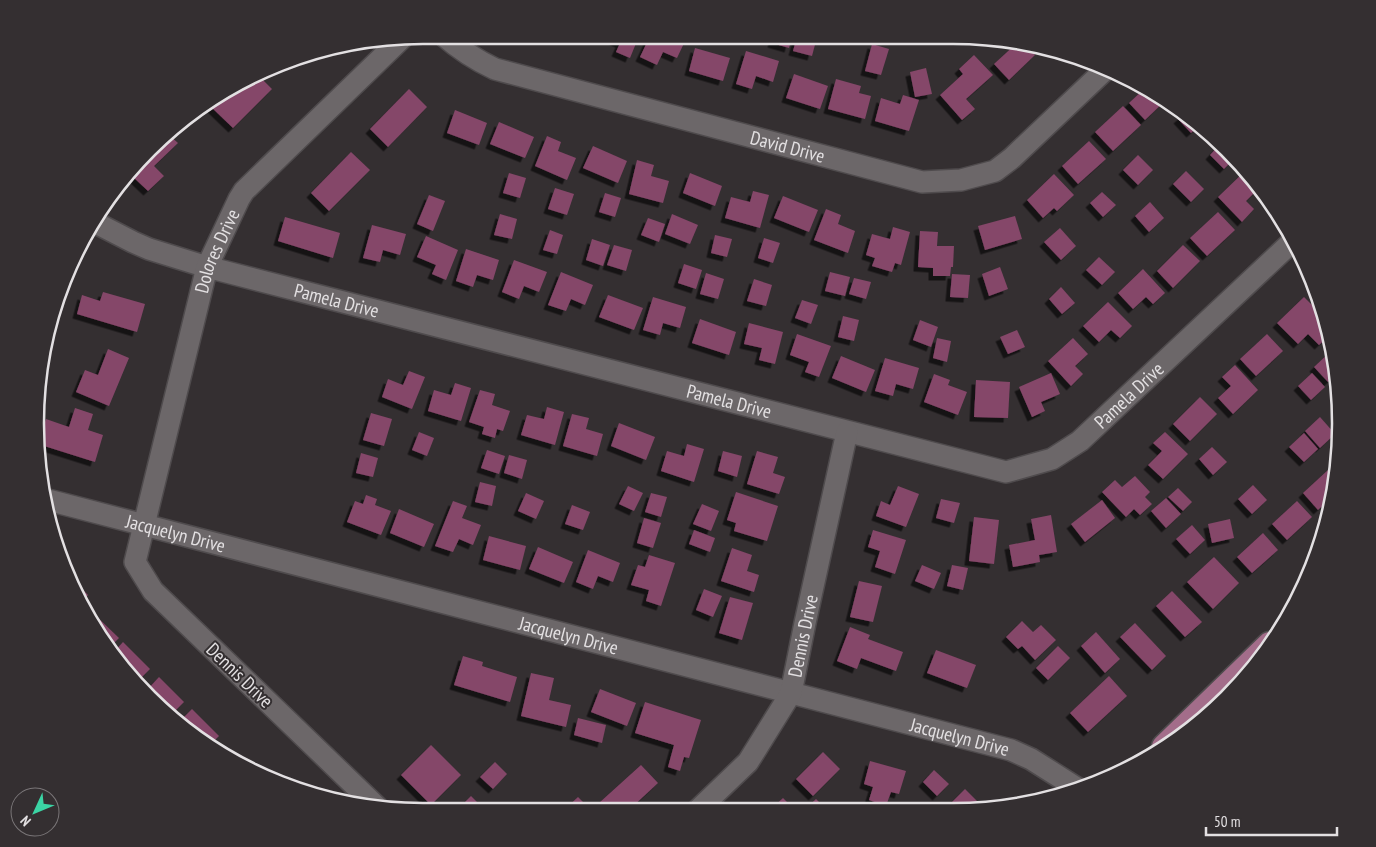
<svg xmlns="http://www.w3.org/2000/svg" width="1376" height="847" font-family="'PT Sans Narrow',sans-serif">
	<style>
		.building { fill: #854669; filter: url(#shadow) }
		.lines { fill: none; stroke-linecap: round; stroke-linejoin: round }
		.minor-casing { stroke: #4f4b4d; stroke-width: 24 }
		.major-casing { stroke: #4f4b4d; stroke-width: 29 }
		.minor { stroke: #6c6769; stroke-width: 21 }
		.major { stroke: #a36d8a; stroke-width: 26 }
		.labels { text-anchor: middle; dominant-baseline: central; stroke-width: 4; stroke-linejoin: round; paint-order: stroke }
		.street-label { font-size: 19px; fill: #e3e0e2; stroke: #342f31 }
		.rim { fill: none; stroke: #e3e0e2; stroke-width: 2.5 }
	</style>
	<defs>
		<filter id="shadow"><feDropShadow dx="-4.5" dy="4.5" stdDeviation="0" flood-color="#0009"/></filter>
	</defs>
	<rect width="100%" height="100%" fill="#342f31"/>
	<!-- building -->
	<g class="building">
		<polygon points="604,36 639,36 630,58 616,52 620,43"/>
		<polygon points="650,36 681,36 686,39 677,58 663,52 657,65 640,57"/>
		<polygon points="774,37 792,37 789,48 772,43"/>
		<polygon points="797,37 817,37 812,56 793,51"/>
		<polygon points="1018,42 1025,44 1035,55 1009,80 994,64"/>
		<polygon points="872,44 889,49 881,75 865,71"/>
		<polygon points="695,48 730,58 723,81 689,71"/>
		<polygon points="746,51 779,61 773,82 756,76 752,89 736,84"/>
		<polygon points="974,55 993,75 966,99 975,109 962,120 940,95 963,74 959,69"/>
		<polygon points="926,68 932,94 915,97 910,72"/>
		<polygon points="794,74 828,86 820,109 786,98"/>
		<polygon points="258,77 261,81 263,80 272,89 233,128 208,104"/>
		<polygon points="836,79 861,86 859,93 871,96 865,119 828,109"/>
		<polygon points="409,89 427,107 388,147 370,129"/>
		<polygon points="1144,89 1165,101 1145,120 1129,103"/>
		<polygon points="903,95 919,100 909,131 875,121 881,98 900,104"/>
		<polygon points="1123,106 1141,125 1113,151 1095,132"/>
		<polygon points="455,110 487,123 479,145 447,133"/>
		<polygon points="1185,113 1200,125 1191,133 1178,119"/>
		<polygon points="499,122 534,137 525,158 490,144"/>
		<polygon points="169,135 178,143 154,166 164,176 148,191 131,175"/>
		<polygon points="547,136 561,142 558,151 576,158 567,180 535,166"/>
		<polygon points="1089,141 1106,159 1078,184 1062,166"/>
		<polygon points="1220,144 1235,158 1224,169 1210,155"/>
		<polygon points="593,146 627,161 618,183 583,168"/>
		<polygon points="351,152 370,170 329,211 311,193"/>
		<polygon points="1138,155 1153,170 1138,185 1123,170"/>
		<polygon points="637,160 654,165 651,176 669,181 663,203 629,194"/>
		<polygon points="1186,171 1204,189 1191,202 1173,184"/>
		<polygon points="1244,172 1259,188 1246,201 1254,209 1242,222 1218,197"/>
		<polygon points="509,173 526,178 520,198 503,193"/>
		<polygon points="690,173 722,186 715,206 683,193"/>
		<polygon points="1054,174 1074,195 1057,211 1054,208 1043,218 1027,200"/>
		<polygon points="555,188 574,194 567,215 548,209"/>
		<polygon points="753,191 769,195 760,228 725,218 731,197 750,202"/>
		<polygon points="1102,192 1116,205 1103,217 1090,203"/>
		<polygon points="605,193 621,198 615,217 599,212"/>
		<polygon points="429,195 445,201 433,231 417,224"/>
		<polygon points="783,196 818,210 809,232 774,218"/>
		<polygon points="1150,202 1164,218 1149,232 1135,216"/>
		<polygon points="826,209 841,215 838,224 855,231 848,253 814,240"/>
		<polygon points="1218,212 1235,230 1207,256 1190,238"/>
		<polygon points="500,214 517,219 512,239 494,235"/>
		<polygon points="672,214 698,225 690,244 665,234"/>
		<polygon points="1015,216 1022,239 985,250 978,226"/>
		<polygon points="285,217 340,233 333,258 278,241"/>
		<polygon points="648,218 665,224 659,242 641,235"/>
		<polygon points="372,225 406,234 400,255 383,250 380,262 363,258"/>
		<polygon points="893,227 910,232 901,265 895,263 892,272 872,266 875,258 866,255 872,234 890,239"/>
		<polygon points="1060,228 1076,246 1061,260 1044,242"/>
		<polygon points="550,230 563,235 557,254 543,250"/>
		<polygon points="920,231 938,232 937,246 954,246 953,267 951,267 950,276 933,276 933,268 918,267"/>
		<polygon points="715,235 732,239 727,257 711,253"/>
		<polygon points="426,236 458,250 446,280 432,274 436,265 417,257"/>
		<polygon points="764,238 780,243 773,263 758,258"/>
		<polygon points="592,239 610,245 603,266 586,260"/>
		<polygon points="614,245 632,250 626,271 607,265"/>
		<polygon points="1183,245 1200,261 1173,288 1157,271"/>
		<polygon points="466,249 499,260 493,280 477,275 473,287 456,281"/>
		<polygon points="1099,257 1115,272 1102,285 1086,270"/>
		<polygon points="514,260 547,272 539,292 524,286 519,299 502,292"/>
		<polygon points="684,264 702,270 696,289 678,283"/>
		<polygon points="1000,267 1008,289 989,296 982,274"/>
		<polygon points="1143,269 1165,293 1153,304 1146,297 1133,309 1118,293"/>
		<polygon points="561,272 593,285 585,305 571,299 566,311 548,305"/>
		<polygon points="830,272 850,277 845,296 825,291"/>
		<polygon points="706,273 724,279 718,299 700,294"/>
		<polygon points="952,274 970,275 968,298 950,297"/>
		<polygon points="854,278 871,282 866,299 849,294"/>
		<polygon points="754,279 772,285 766,306 747,301"/>
		<polygon points="1061,287 1075,303 1062,314 1049,299"/>
		<polygon points="103,292 145,304 137,332 77,314 82,295 100,301"/>
		<polygon points="608,295 643,308 634,330 599,317"/>
		<polygon points="653,297 686,307 680,328 663,323 660,335 643,330"/>
		<polygon points="1304,297 1325,318 1329,336 1319,345 1308,334 1298,344 1277,323"/>
		<polygon points="802,300 818,305 811,324 795,318"/>
		<polygon points="1108,302 1132,326 1120,338 1111,330 1099,342 1083,326"/>
		<polygon points="843,316 859,320 854,341 838,337"/>
		<polygon points="700,319 736,332 729,355 692,343"/>
		<polygon points="920,320 938,327 931,347 913,340"/>
		<polygon points="749,323 783,332 775,364 759,360 762,348 744,344"/>
		<polygon points="1017,330 1025,347 1008,354 1000,337"/>
		<polygon points="797,334 831,346 819,377 805,372 809,362 790,355"/>
		<polygon points="1267,334 1283,351 1256,376 1240,359"/>
		<polygon points="937,338 951,341 947,362 933,358"/>
		<polygon points="1073,338 1088,354 1075,366 1083,374 1071,386 1048,361"/>
		<polygon points="108,349 129,358 109,406 76,392 85,370 98,375"/>
		<polygon points="1329,353 1334,359 1338,373 1328,382 1314,367"/>
		<polygon points="841,356 875,370 866,392 832,378"/>
		<polygon points="885,358 919,368 913,389 896,384 893,396 875,391"/>
		<polygon points="1235,365 1258,390 1233,414 1218,398 1231,386 1222,377"/>
		<polygon points="409,371 425,377 412,409 382,397 388,379 403,385"/>
		<polygon points="1051,373 1060,394 1041,402 1045,411 1032,417 1019,387"/>
		<polygon points="1312,373 1325,387 1311,400 1298,386"/>
		<polygon points="934,374 950,380 948,385 967,392 958,415 924,402"/>
		<polygon points="976,380 1010,382 1008,418 974,417"/>
		<polygon points="455,383 471,388 461,421 428,411 434,390 451,395"/>
		<polygon points="480,390 495,394 492,405 510,411 503,431 497,429 495,438 482,434 484,427 469,422"/>
		<polygon points="1200,397 1217,414 1190,441 1173,424"/>
		<polygon points="547,407 564,412 555,445 521,435 527,415 544,419"/>
		<polygon points="75,408 93,414 88,430 103,435 95,462 38,444 46,419 69,427"/>
		<polygon points="371,413 392,419 384,446 363,440"/>
		<polygon points="572,414 589,418 586,429 603,434 597,456 563,446"/>
		<polygon points="1320,417 1335,434 1320,448 1305,431"/>
		<polygon points="619,423 655,437 646,460 611,446"/>
		<polygon points="419,432 434,438 427,456 412,450"/>
		<polygon points="1165,432 1188,454 1163,479 1148,465 1162,451 1153,443"/>
		<polygon points="1304,433 1318,449 1304,462 1289,447"/>
		<polygon points="687,444 704,449 694,482 661,471 667,451 684,456"/>
		<polygon points="1212,447 1227,462 1213,475 1199,459"/>
		<polygon points="487,450 505,456 499,474 481,468"/>
		<polygon points="723,451 742,456 737,477 718,471"/>
		<polygon points="757,451 778,457 773,473 785,477 779,494 747,484"/>
		<polygon points="361,453 378,458 373,477 356,473"/>
		<polygon points="509,455 527,460 522,479 504,473"/>
		<polygon points="1328,470 1335,478 1332,497 1318,510 1303,493"/>
		<polygon points="1135,476 1150,492 1145,497 1152,504 1140,515 1134,509 1126,517 1102,492 1115,480 1122,487"/>
		<polygon points="480,482 496,486 492,506 475,502"/>
		<polygon points="1253,485 1267,500 1252,514 1238,499"/>
		<polygon points="628,486 643,493 634,511 619,504"/>
		<polygon points="898,486 919,494 906,527 876,516 881,501 890,505"/>
		<polygon points="1178,488 1192,502 1183,511 1168,497"/>
		<polygon points="736,492 778,506 767,541 734,531 736,523 727,520"/>
		<polygon points="526,493 544,501 536,519 518,511"/>
		<polygon points="651,493 667,497 661,517 645,512"/>
		<polygon points="366,495 377,499 375,505 391,511 381,535 347,522 355,501 363,504"/>
		<polygon points="1166,498 1181,514 1166,528 1151,511"/>
		<polygon points="941,499 960,503 954,523 936,518"/>
		<polygon points="1102,500 1115,518 1085,542 1071,524"/>
		<polygon points="453,501 467,506 462,518 481,525 473,545 459,539 453,552 435,546"/>
		<polygon points="1297,501 1312,517 1287,540 1272,524"/>
		<polygon points="702,504 719,511 711,531 693,524"/>
		<polygon points="572,505 590,512 583,530 565,524"/>
		<polygon points="399,509 434,524 424,547 390,533"/>
		<polygon points="1051,515 1057,552 1039,555 1040,562 1013,567 1009,545 1035,540 1031,519"/>
		<polygon points="974,517 999,520 994,564 969,561"/>
		<polygon points="644,518 661,523 653,548 637,543"/>
		<polygon points="1230,519 1234,538 1212,543 1208,524"/>
		<polygon points="1192,525 1205,540 1190,554 1176,539"/>
		<polygon points="694,530 715,538 710,552 689,544"/>
		<polygon points="873,530 906,540 895,574 875,567 880,551 868,547"/>
		<polygon points="1263,533 1278,550 1252,573 1237,557"/>
		<polygon points="489,536 526,546 520,570 483,560"/>
		<polygon points="538,547 573,562 564,583 529,569"/>
		<polygon points="732,548 752,555 747,571 759,575 754,592 721,581"/>
		<polygon points="588,550 620,563 613,582 598,576 593,589 576,582"/>
		<polygon points="649,555 675,563 661,606 646,601 649,590 631,585 638,565 645,567"/>
		<polygon points="1214,557 1239,583 1213,609 1187,582"/>
		<polygon points="922,565 941,573 934,589 915,581"/>
		<polygon points="952,565 968,568 963,590 947,586"/>
		<polygon points="73,580 88,595 83,600"/>
		<polygon points="859,581 882,586 873,622 850,617"/>
		<polygon points="704,589 722,596 713,617 696,610"/>
		<polygon points="1172,591 1202,622 1185,637 1156,606"/>
		<polygon points="730,597 753,603 742,640 719,633"/>
		<polygon points="92,612 119,638 109,648 90,613"/>
		<polygon points="1022,621 1033,632 1041,625 1056,640 1035,660 1022,646 1018,649 1006,637"/>
		<polygon points="1135,623 1166,656 1152,670 1120,637"/>
		<polygon points="850,627 870,635 868,639 903,652 896,671 861,658 857,669 837,661"/>
		<polygon points="1096,632 1120,659 1105,673 1081,646"/>
		<polygon points="123,642 150,669 137,682 115,660 112,654"/>
		<polygon points="1058,646 1070,658 1048,680 1036,668"/>
		<polygon points="936,650 976,665 967,688 927,673"/>
		<polygon points="463,656 483,662 482,666 517,677 510,702 454,685"/>
		<polygon points="531,673 554,678 549,700 571,705 566,727 521,716"/>
		<polygon points="1109,676 1127,696 1088,732 1070,713"/>
		<polygon points="159,677 184,702 171,715 146,691"/>
		<polygon points="600,689 636,703 627,726 591,712"/>
		<polygon points="645,702 701,720 689,758 684,757 680,771 668,767 674,745 635,733"/>
		<polygon points="192,709 219,736 210,745 187,732 178,723"/>
		<polygon points="578,718 606,725 602,743 574,735"/>
		<polygon points="431,745 461,775 431,805 401,775"/>
		<polygon points="823,752 840,769 813,796 796,779"/>
		<polygon points="870,761 906,771 899,794 891,792 886,806 869,800 873,787 864,784"/>
		<polygon points="495,762 507,774 493,789 480,777"/>
		<polygon points="641,765 658,783 630,809 627,806 623,810 605,810 599,803"/>
		<polygon points="934,770 949,784 937,796 923,782"/>
		<polygon points="965,789 986,810 947,811 945,809"/>
		<polygon points="471,796 484,809 458,809"/>
		<polygon points="578,797 591,810 565,809"/>
		<polygon points="783,798 795,810 770,810"/>
		<polygon points="816,799 828,811 804,810"/>
		<polygon points="842,803 861,808 860,811 840,811"/>
	</g>
	<g class="lines">
		<!-- minor casing -->
		<g class="minor-casing">
			<g id="minor">
				<path id="s1" d="M443 35C459 49 476 60 495 69L922 182 961 180 995 171 1012 158 1107 68"/>
				<path id="s2" d="M94 222 133 242 149 249 207 267 1006 472 1052 459 1080 441 1294 240"/>
				<path id="s3" d="M48 500 1011 750 1031 759 1080 790"/>
				<path id="s4" d="M379 809 153 591 135 562 207 267 239 199 244 191 401 39"/>
				<path id="s5" d="M698 810 748 762 791 693 805 623 847 432"/>
			</g>
		</g>
		<!-- major casing -->
		<g class="major-casing">
			<polyline id="major" points="1165,747 1270,645"/>
		</g>
		<!-- minor -->
		<use href="#minor" class="minor"/>
		<!-- major -->
		<use href="#major" class="major"/>
	</g>
	<g class="labels">
		<!-- street labels -->
		<g class="street-label">
			<text stroke="none"><textPath href="#s1" startOffset="365">David Drive</textPath></text>
			<text stroke="none"><textPath href="#s4" startOffset="670">Dolores Drive</textPath></text>
			<text stroke="none"><textPath href="#s2" startOffset="256">Pamela Drive</textPath></text>
			<text stroke="none"><textPath href="#s2" startOffset="1095">Pamela Drive</textPath></text>
			<text stroke="none"><textPath href="#s2" startOffset="661">Pamela Drive</textPath></text>
			<text stroke="none"><textPath href="#s3" startOffset="132">Jacquelyn Drive</textPath></text>
			<text stroke="none"><textPath href="#s3" startOffset="538">Jacquelyn Drive</textPath></text>
			<text stroke="none"><textPath href="#s5" startOffset="209">Dennis Drive</textPath></text>
			<text transform="translate(240 675) rotate(44)">Dennis Drive</text>
			<text stroke="none"><textPath href="#s3" startOffset="942">Jacquelyn Drive</textPath></text>
		</g>
	</g>
	<!-- crop -->
	<path d="M0 0H1376V847H0ZM423 44H953A379 379 0 0 1 1332 423V424A379 379 0 0 1 953 803H423A379 379 0 0 1 44 424V423A379 379 0 0 1 423 44Z" fill="#342f31" fill-rule="evenodd"/>
	<path class="rim" d="M423 44H953A379 379 0 0 1 1332 423V424A379 379 0 0 1 953 803H423A379 379 0 0 1 44 424V423A379 379 0 0 1 423 44Z"/>
	<!-- north arrow -->
	<g transform="translate(35 812) rotate(226)"><circle r="24" fill="#342f31" stroke="#7a7678"/>
	<path d="M0-4L9 19L0 12L-9 19Z" fill="#3bd4a4"/>
	<text y="-8" font-size="14" font-weight="bold" text-anchor="middle" fill="#e3e0e2">N</text>
	</g>
	<!-- scale -->
	<path d="M1206 827v8h131v-8" fill="none" stroke="#e3e0e2" stroke-width="2.5"/>
	<text x="1214" y="827" font-size="15" fill="#e3e0e2" stroke="#342f31" stroke-width="4" paint-order="stroke">50 m</text>
</svg>
